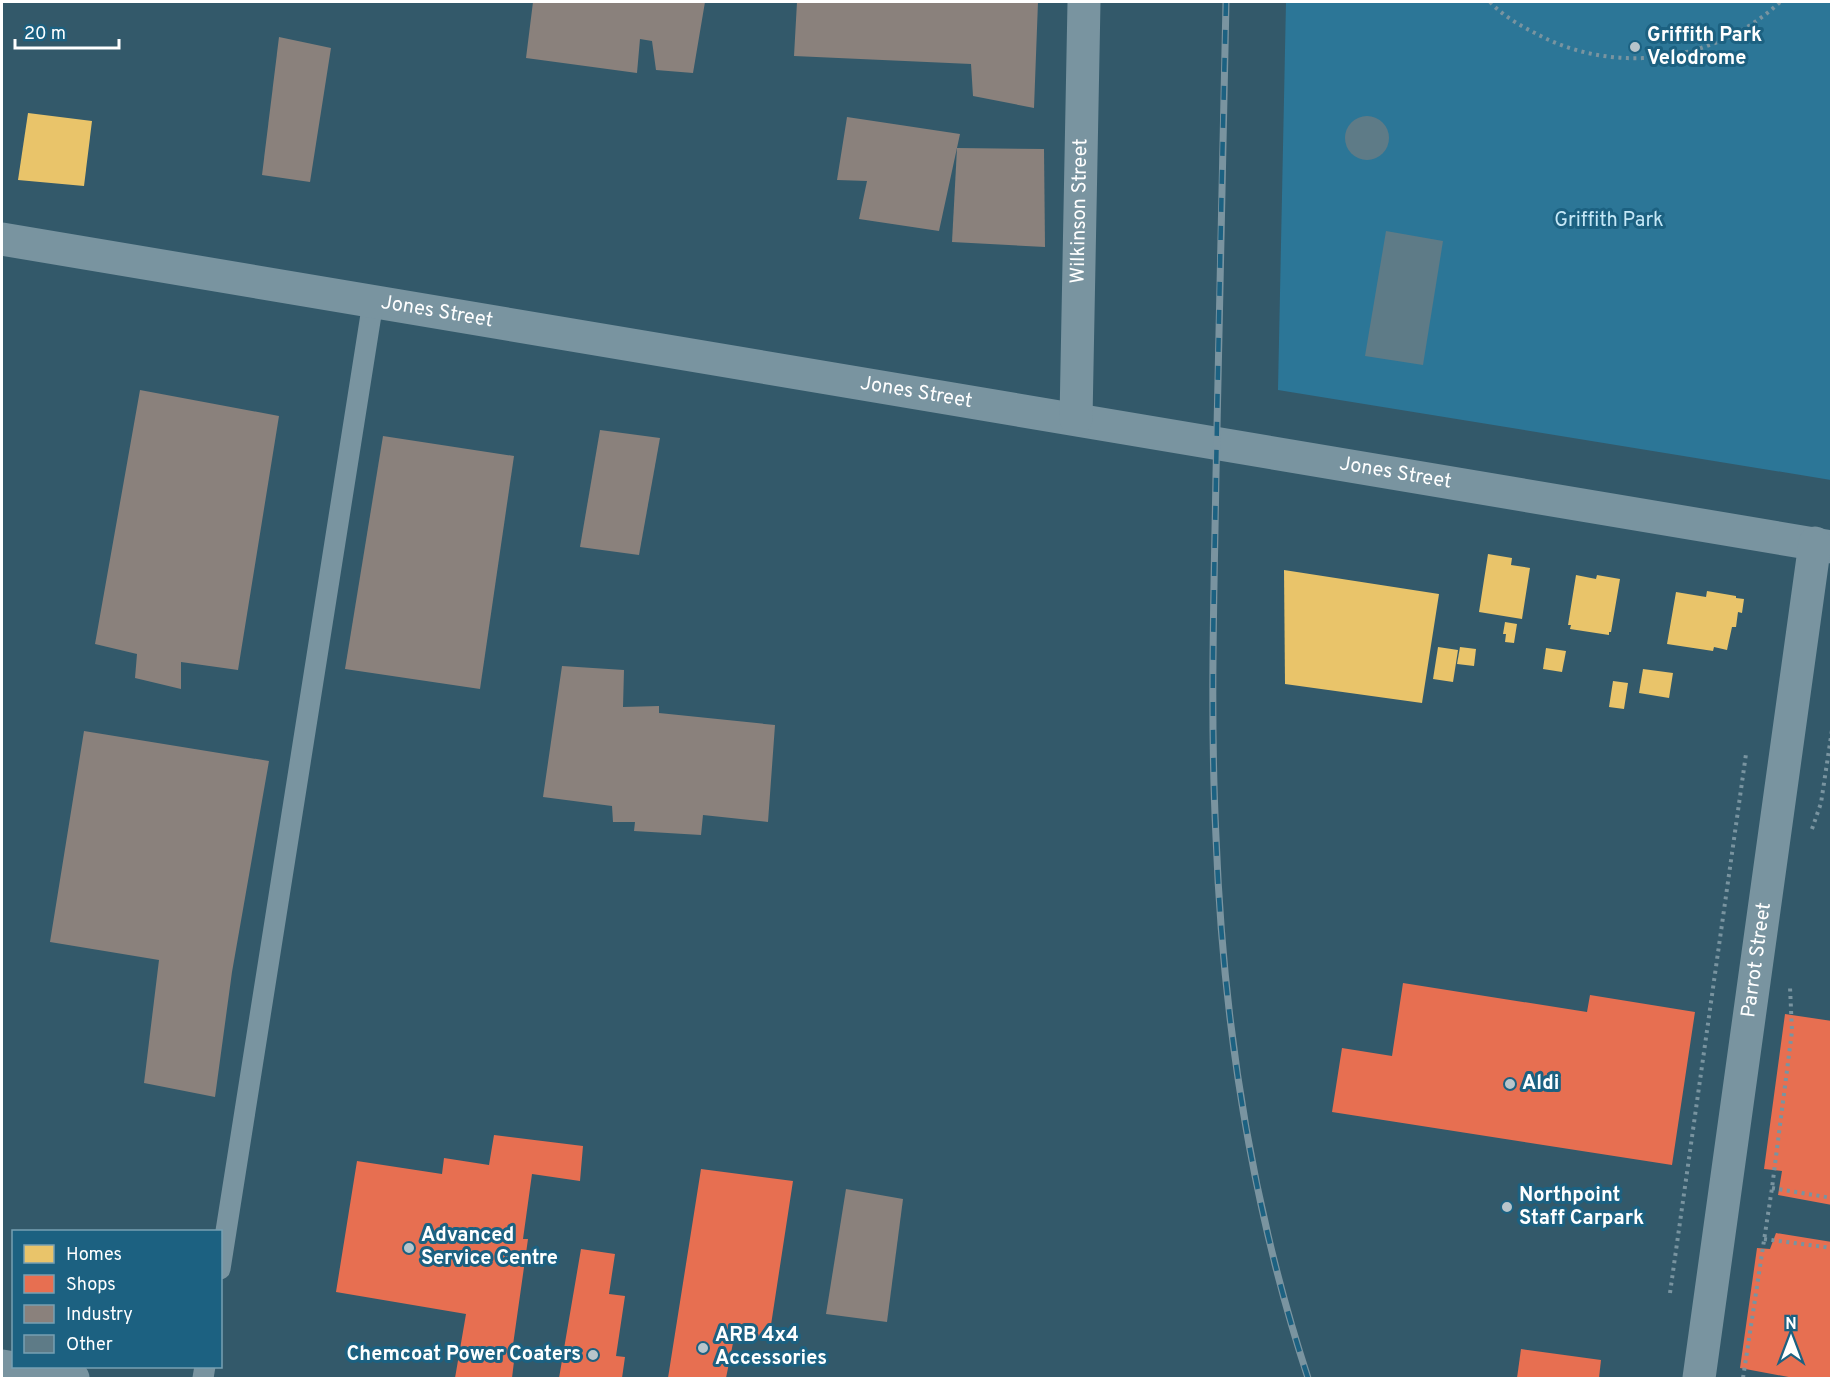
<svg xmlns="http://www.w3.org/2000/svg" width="1833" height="1380" font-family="Overpass,sans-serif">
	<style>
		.green { fill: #2c7697 }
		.homes { fill: #e9c46a }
		.shops { fill: #e76f51 }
		.industry { fill: #8a817c }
		.building { fill: #5e7b87 }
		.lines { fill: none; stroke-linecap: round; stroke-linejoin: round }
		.path { stroke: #7994a0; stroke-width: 4; stroke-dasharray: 3 4.5; stroke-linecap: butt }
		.service { stroke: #7994a0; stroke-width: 21 }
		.minor { stroke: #7994a0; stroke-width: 33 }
		.tertiary { stroke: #7994a0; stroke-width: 33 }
		.rail-casing { stroke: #7a94a0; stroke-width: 7 }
		.rail { stroke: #1c6181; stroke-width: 4.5; stroke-dasharray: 14; stroke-linecap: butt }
		.poi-dot { fill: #b8c5cb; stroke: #1c6181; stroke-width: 2 }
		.labels { text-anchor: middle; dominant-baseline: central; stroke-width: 6; stroke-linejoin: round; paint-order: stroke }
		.poi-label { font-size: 20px; font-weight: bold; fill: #fff; stroke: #1c6181; text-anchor: start }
		.street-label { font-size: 20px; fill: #fff; stroke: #1c6181 }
		.park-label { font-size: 20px; fill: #c5e8f7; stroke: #1c6181 }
	</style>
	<rect width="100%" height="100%" fill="#33596a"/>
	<!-- green -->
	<polygon class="green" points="1286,2 1831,2 1831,480 1278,390"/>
	<!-- homes -->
	<g class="homes">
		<polygon points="28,113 92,121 84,186 18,180"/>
		<polygon points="1488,554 1512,558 1511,565 1530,568 1522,619 1479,612"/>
		<polygon points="1284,570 1439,594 1422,703 1285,684"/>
		<polygon points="1576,575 1596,579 1597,575 1620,579 1611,632 1609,632 1609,635 1570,629 1571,625 1568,625"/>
		<polygon points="1707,591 1736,596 1736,598 1744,599 1742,613 1738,612 1736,627 1732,627 1727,650 1714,647 1713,651 1667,644 1676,592 1706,597"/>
		<polygon points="1505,622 1517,624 1514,643 1505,642 1506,634 1503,634"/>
		<polygon points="1438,647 1458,650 1453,682 1433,679"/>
		<polygon points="1460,647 1476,649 1474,666 1457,664"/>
		<polygon points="1546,648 1566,651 1562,672 1543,669"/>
		<polygon points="1643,669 1673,673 1669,698 1639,693"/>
		<polygon points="1613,681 1628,683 1624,709 1609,707"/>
	</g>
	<!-- shops -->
	<g class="shops">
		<polygon points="1403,983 1587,1012 1590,995 1695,1012 1672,1165 1332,1112 1342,1048 1392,1056"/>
		<polygon points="1785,1014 1832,1021 1832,1205 1778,1195 1782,1171 1764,1169"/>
		<polygon points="494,1135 583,1146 580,1181 532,1174 523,1239 528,1239 512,1352 515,1353 512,1378 455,1378 466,1314 336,1292 357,1161 442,1174 444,1158 489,1165"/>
		<polygon points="701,1169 793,1181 769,1338 735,1333 726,1378 668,1378"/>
		<polygon points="1776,1233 1832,1242 1832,1378 1794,1378 1740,1368 1757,1248 1770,1249"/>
		<polygon points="581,1249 615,1254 609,1294 625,1296 616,1356 625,1357 622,1378 559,1378"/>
		<polygon points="1521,1349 1601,1360 1599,1378 1517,1378"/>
	</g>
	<!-- industry -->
	<g class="industry">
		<polygon points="533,2 705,2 693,73 656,70 652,41 640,39 637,73 526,58"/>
		<polygon points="797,2 1038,2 1034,108 973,96 971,64 794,56"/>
		<polygon points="279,37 331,48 310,182 262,175"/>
		<polygon points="847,117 960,134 939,231 859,219 867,181 837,180"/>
		<polygon points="957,148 1044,149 1045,247 952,242"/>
		<polygon points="140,390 279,416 238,670 181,662 181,689 135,678 137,654 95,644"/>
		<polygon points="600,430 660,438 639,555 580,547"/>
		<polygon points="383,436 514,456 480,689 345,669"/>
		<polygon points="562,666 624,670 623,707 659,706 659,713 775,725 768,822 703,815 701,835 634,831 635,822 613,822 612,806 543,797"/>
		<polygon points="84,731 269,761 232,972 215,1097 144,1083 159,960 50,942"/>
		<polygon points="846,1189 903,1199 887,1322 826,1314"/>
	</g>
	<!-- building -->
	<g class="building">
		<circle cx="1367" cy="138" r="22"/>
		<polygon points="1386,231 1443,241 1423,365 1365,356"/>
	</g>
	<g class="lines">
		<!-- path -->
		<g class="path">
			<path d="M1490 2C1502 15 1519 25 1535 33 1613 76 1715 63 1780 2"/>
			<polyline points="1812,829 1821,803 1832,730"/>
			<polyline points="1772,1188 1832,1198"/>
			<polyline points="1764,1239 1832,1248"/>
			<polyline points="1670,1293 1746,754"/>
			<polyline points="1743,1378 1772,1188 1792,1031 1790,987"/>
		</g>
		<!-- service -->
		<g class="service">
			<polyline points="220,1269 373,302"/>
			<polyline points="203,1378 205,1366"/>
		</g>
		<!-- minor -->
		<g class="minor">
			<path id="s1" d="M2 239 1832 547"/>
			<path id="s2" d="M1076 419 1084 2"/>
			<path id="s3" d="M1699 1378 1815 543"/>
		</g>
		<!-- tertiary -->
		<polyline class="tertiary" points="2,1366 73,1378"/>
		<!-- rail casing -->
		<g class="rail-casing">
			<path id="rail" d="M1226 2C1222 159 1219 317 1216 475 1214 596 1210 717 1216 837 1223 1021 1251 1204 1308 1378"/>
		</g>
		<!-- rail -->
		<use href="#rail" class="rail"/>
	</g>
	<!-- markers -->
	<g class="poi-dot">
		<circle cx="1635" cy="47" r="6"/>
		<circle cx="1510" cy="1084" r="6"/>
		<circle cx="1507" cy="1207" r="6"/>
		<circle cx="409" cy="1248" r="6"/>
		<circle cx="703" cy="1348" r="6"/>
		<circle cx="593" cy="1355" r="6"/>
	</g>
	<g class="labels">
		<!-- poi labels -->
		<g class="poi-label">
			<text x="1647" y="36">Griffith Park<tspan x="1647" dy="23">Velodrome</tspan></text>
			<text x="1522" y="1084">Aldi</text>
			<text x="1519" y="1196">Northpoint<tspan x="1519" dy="23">Staff Carpark</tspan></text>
			<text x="421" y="1236">Advanced<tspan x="421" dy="23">Service Centre</tspan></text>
			<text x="715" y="1336">ARB 4x4<tspan x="715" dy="23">Accessories</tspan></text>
			<text x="581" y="1355" text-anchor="end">Chemcoat Power Coaters</text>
		</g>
		<!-- street labels -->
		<g class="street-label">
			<text stroke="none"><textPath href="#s2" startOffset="208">Wilkinson Street</textPath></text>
			<text stroke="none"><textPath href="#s1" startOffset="441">Jones Street</textPath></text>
			<text stroke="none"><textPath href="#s1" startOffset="927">Jones Street</textPath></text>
			<text stroke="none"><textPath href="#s1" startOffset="1413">Jones Street</textPath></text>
			<text stroke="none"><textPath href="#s3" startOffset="422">Parrot Street</textPath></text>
		</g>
		<!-- park labels -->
		<g class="park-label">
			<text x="1609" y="221">Griffith Park</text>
		</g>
	</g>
	<!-- border -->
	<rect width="1833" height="1380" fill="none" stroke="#ffffff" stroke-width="6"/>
	<!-- legend -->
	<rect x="12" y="1230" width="210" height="138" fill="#1c6181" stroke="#77a0b3" stroke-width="1.5"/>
	<rect x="24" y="1245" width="30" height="18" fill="#e9c46a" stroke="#77a0b3" stroke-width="1.5"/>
	<text x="66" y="1260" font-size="18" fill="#ffffff">Homes</text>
	<rect x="24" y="1275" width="30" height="18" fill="#e76f51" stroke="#77a0b3" stroke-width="1.5"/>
	<text x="66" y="1290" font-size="18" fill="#ffffff">Shops</text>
	<rect x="24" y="1305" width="30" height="18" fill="#8a817c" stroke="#77a0b3" stroke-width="1.5"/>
	<text x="66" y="1320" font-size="18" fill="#ffffff">Industry</text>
	<rect x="24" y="1335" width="30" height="18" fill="#5e7b87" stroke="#77a0b3" stroke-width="1.5"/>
	<text x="66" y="1350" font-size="18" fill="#ffffff">Other</text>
	<!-- north arrow -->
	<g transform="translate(1791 1338)" stroke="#1c6181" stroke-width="4.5" paint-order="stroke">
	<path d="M0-4.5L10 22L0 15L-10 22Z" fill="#ffffff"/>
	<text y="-9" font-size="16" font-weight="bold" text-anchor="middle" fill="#ffffff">N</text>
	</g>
	<!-- scale -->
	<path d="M15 39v9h104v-9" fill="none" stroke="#ffffff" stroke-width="3"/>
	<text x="24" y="39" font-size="18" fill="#ffffff" stroke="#1c6181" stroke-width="4.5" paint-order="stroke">20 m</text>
</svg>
